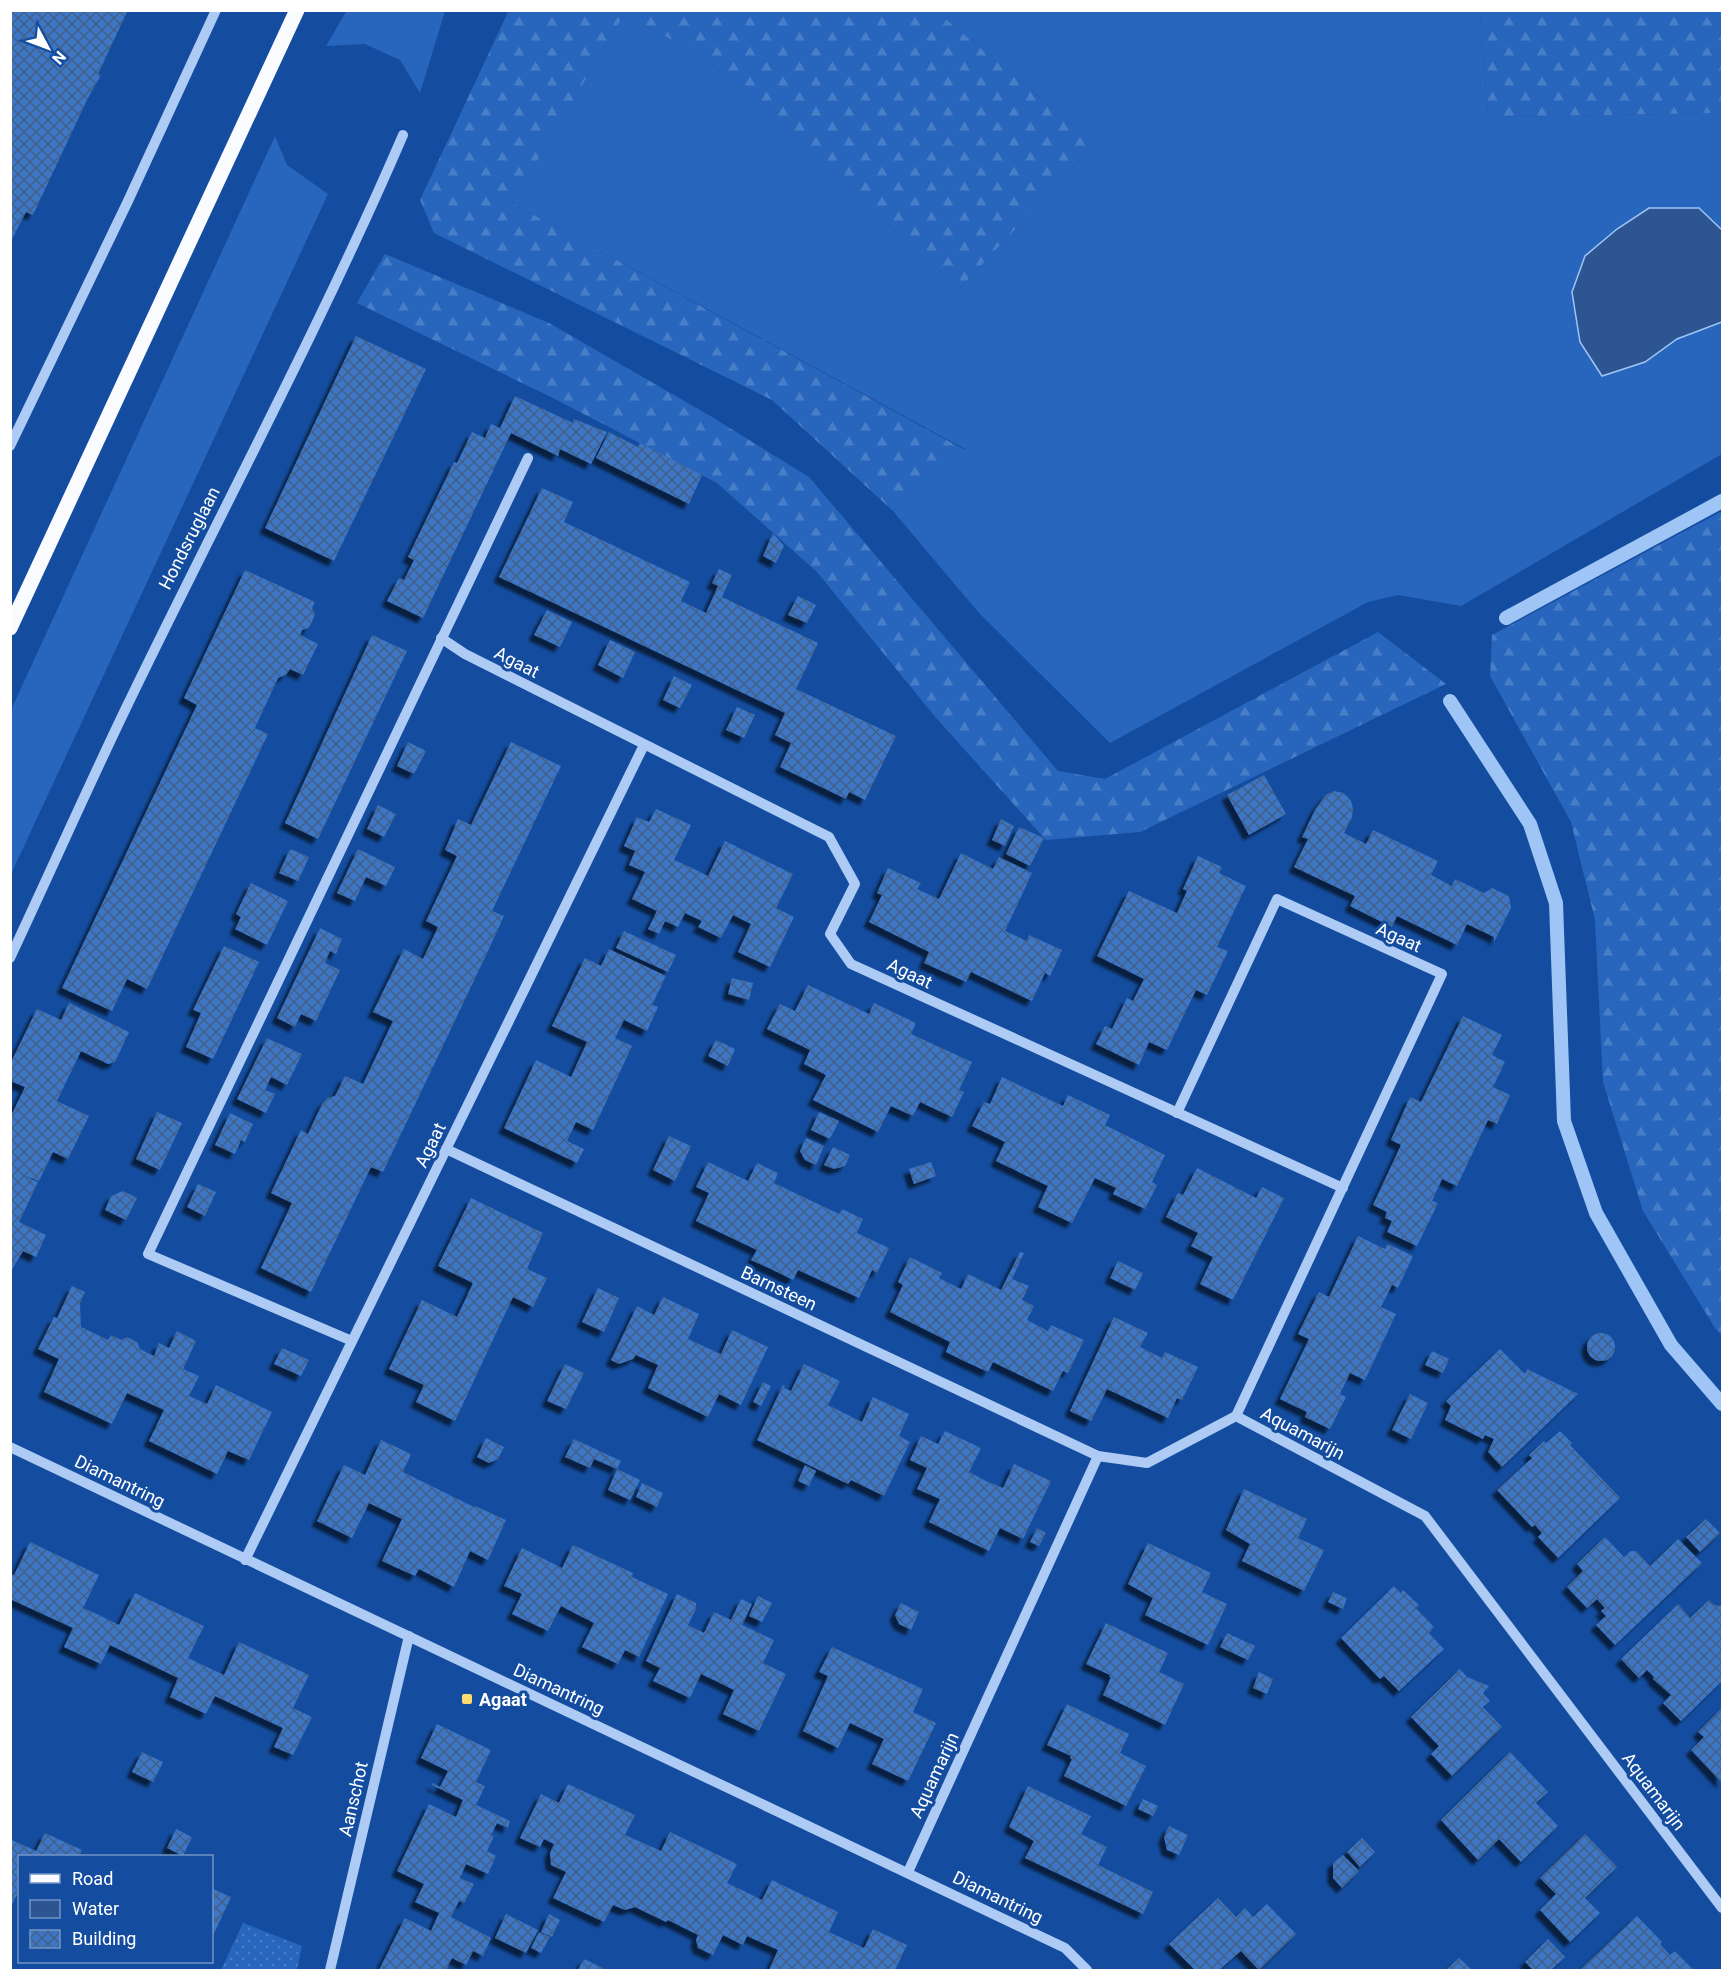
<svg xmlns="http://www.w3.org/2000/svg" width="1733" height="1981" font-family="Roboto,sans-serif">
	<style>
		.grass { fill: #2866bd }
		.forest { fill: url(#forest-firs) }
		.park { fill: url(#park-dots) }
		.water { fill: #2c5592; stroke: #9fc5f6; stroke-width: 1.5 }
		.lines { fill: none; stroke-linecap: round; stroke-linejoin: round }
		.stream { stroke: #9fc5f6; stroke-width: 14 }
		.building { fill: url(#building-cross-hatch); filter: url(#shadow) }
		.minor { stroke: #adcbf4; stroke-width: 10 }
		.major { stroke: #f9fbff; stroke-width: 15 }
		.poi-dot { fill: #ffda6f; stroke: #144d9f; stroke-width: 2 }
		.labels { text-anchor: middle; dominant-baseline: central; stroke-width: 6; stroke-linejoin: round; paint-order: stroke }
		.street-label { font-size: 18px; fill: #fff; stroke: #144d9f }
		.poi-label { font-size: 18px; font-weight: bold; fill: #fff; stroke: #144d9f; text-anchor: start }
	</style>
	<defs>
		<pattern id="forest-firs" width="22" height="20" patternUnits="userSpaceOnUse" patternTransform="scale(1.5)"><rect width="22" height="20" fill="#2866bd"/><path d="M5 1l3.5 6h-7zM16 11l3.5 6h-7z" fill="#487dc7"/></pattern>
		<pattern id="park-dots" width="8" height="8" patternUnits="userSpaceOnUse" patternTransform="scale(1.5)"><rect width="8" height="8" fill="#2866bd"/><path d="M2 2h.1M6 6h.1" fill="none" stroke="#487dc7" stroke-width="1.8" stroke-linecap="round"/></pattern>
		<pattern id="building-cross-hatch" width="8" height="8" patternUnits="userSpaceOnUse" patternTransform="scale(1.5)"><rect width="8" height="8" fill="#3d76c5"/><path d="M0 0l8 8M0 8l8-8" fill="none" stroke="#446188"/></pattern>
		<filter id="shadow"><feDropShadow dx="-5.5" dy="5.5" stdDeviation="1.5" flood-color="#0009"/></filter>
	</defs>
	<rect width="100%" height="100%" fill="#144d9f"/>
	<!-- grass -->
	<g class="grass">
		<polygon points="347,10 445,11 420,93 400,60 365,44 326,46"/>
		<polygon points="936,11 1480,11 1488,117 1722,113 1722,454 1461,606 1398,595 1368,602 1110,743 979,613 893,511 965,449 512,203 624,15 703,56 959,289 1095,144"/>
		<polygon points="275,136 287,165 328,194 11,874 11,710"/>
	</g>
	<!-- forest -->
	<g class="forest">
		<polygon points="509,10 936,11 1095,144 959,289 703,56 624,15 512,203 965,450 893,511 772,400 434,233 420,200"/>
		<polygon points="1480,11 1722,11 1722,113 1488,117"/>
		<polygon points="385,254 549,323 712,417 809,477 1058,771 1105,779 1378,632 1446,684 1140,832 1046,840 937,719 817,572 717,483 549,396 357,303"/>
		<polygon points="1722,511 1722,1336 1715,1328 1643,1211 1603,1082 1595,920 1571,822 1490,676 1492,635"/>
	</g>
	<!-- park -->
	<polygon class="park" points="243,1923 302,1946 297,1970 221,1970"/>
	<!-- water -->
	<polygon class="water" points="1649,208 1699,208 1722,230 1722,322 1677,339 1645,362 1602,376 1580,342 1572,292 1585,256 1617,229"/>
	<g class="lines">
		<!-- stream -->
		<g class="stream">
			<polyline points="1506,618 1722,501"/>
			<polyline points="1450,701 1530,824 1556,903 1564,1121 1596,1213 1671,1345 1722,1404"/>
		</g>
	</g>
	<!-- building -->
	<g class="building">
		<polygon points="10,10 128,10 98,74 101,75 87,100 33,215 26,212 10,243"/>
		<polygon points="356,336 426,369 334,561 265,528"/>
		<polygon points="515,396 573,423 574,419 607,432 591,464 560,449 558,456 511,433 423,618 387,601 399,578 404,580 414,560 408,557 454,462 457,463 472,432 485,438 491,424 500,428"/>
		<polygon points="609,432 638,447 640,443 702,475 689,504 596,458"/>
		<polygon points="542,488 573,502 564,522 690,582 681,601 706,613 718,586 712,583 719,569 732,575 722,597 818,643 796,689 896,736 865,800 849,792 846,799 780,767 791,743 775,735 785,713 499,577"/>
		<polygon points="773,533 784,546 776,563 763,556"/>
		<polygon points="245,570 315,602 312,608 315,615 309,628 302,630 300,635 318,644 303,675 290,669 286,675 278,678 255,728 268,734 147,989 127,979 112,1011 62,988 197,705 184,698"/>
		<polygon points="798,596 816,605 807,623 788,615"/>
		<polygon points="547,610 572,622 560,647 534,635"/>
		<polygon points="372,635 407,651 318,839 285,823"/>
		<polygon points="610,640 635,652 623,678 598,665"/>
		<polygon points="674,676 692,685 680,708 663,700"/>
		<polygon points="737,707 755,715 744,738 726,730"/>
		<polygon points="408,742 426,751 414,774 397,766"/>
		<polygon points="511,742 561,766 492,911 504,916 488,951 383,1172 371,1167 311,1292 261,1268 292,1203 271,1193 301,1130 308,1134 322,1104 328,1098 335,1096 345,1076 363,1084 393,1021 373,1012 404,949 423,959 438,927 426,921 457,856 445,850 458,819 471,825"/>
		<polygon points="1264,775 1286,814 1249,835 1227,795"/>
		<polygon points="1334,791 1343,793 1350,799 1353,807 1352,817 1344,833 1366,844 1373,830 1438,861 1431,875 1452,886 1455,879 1484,893 1492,888 1509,896 1511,908 1494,942 1494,937 1467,924 1457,945 1397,916 1392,927 1350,906 1355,896 1294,867 1308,839 1302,837 1316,808 1326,795"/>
		<polygon points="378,805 396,814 384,837 367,829"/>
		<polygon points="656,809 691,825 674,860 690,867 708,876 725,841 793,874 776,908 794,917 770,967 738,952 751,924 733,915 721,938 698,927 702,921 685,913 678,927 665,921 659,934 648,929 657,911 632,899 645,872 629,865 635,851 624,846 637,817 649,822"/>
		<polygon points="1001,819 1014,826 1005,846 992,840"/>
		<polygon points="1019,827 1044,838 1030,866 1006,854"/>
		<polygon points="290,849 309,857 298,881 279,873"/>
		<polygon points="358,849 395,867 386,886 366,877 355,901 337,893"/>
		<polygon points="961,853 993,869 999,857 1032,873 1005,931 1027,941 1029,935 1062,950 1050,976 1045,973 1032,1001 971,972 966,982 924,963 929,952 869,922 882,895 877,893 888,868 921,883 917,889 939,899"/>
		<polygon points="1198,856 1222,867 1219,873 1246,886 1217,947 1228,951 1207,995 1196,990 1167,1050 1149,1042 1139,1065 1096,1044 1105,1026 1112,1029 1127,998 1133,1001 1144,979 1097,956 1129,891 1177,913 1187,891 1183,889"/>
		<polygon points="251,883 288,901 267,945 235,929 241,917 236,914"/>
		<polygon points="320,928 342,939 336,954 330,951 325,963 340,970 316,1021 301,1014 295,1027 277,1018"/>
		<polygon points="624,931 676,955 668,972 616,948"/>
		<polygon points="224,946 259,962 213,1059 186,1047 201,1013 193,1010"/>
		<polygon points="609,949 666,976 652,1005 658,1007 647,1031 624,1020 615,1038 632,1046 593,1130 576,1122 567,1141 584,1149 577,1163 504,1128 536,1060 571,1077 587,1042 552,1026 585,958 601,966"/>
		<polygon points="732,978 753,983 749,1000 728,994"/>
		<polygon points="808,985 869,1014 874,1003 916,1023 911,1034 972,1062 959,1090 964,1092 952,1117 920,1102 913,1116 891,1106 878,1132 813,1100 826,1075 804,1064 810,1050 767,1029 780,1004 795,1011"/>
		<polygon points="69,1003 129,1032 115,1062 108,1064 81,1051 57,1101 89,1116 68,1159 53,1152 39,1181 22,1175 38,1182 19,1222 46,1235 36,1257 23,1251 10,1273 10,1118 25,1087 10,1081 10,1064 37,1009 61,1020"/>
		<polygon points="1463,1016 1502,1035 1492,1055 1505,1062 1493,1087 1510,1095 1497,1124 1488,1120 1457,1186 1442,1179 1432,1201 1438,1203 1417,1246 1387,1232 1392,1221 1385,1218 1387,1212 1373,1205 1401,1145 1391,1140 1410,1097 1421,1102"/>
		<polygon points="267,1038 302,1054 287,1085 271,1077 265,1090 275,1094 266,1113 237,1099"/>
		<polygon points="716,1040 735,1049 728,1066 708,1056"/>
		<polygon points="1002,1077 1063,1106 1068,1095 1110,1115 1105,1125 1165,1155 1152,1182 1157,1185 1145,1209 1113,1194 1116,1188 1095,1178 1072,1223 1038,1207 1048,1186 996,1161 1005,1142 972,1126 984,1102 990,1104"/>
		<polygon points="157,1112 182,1123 160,1170 136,1159"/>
		<polygon points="819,1112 839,1121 830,1139 811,1130"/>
		<polygon points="230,1113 253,1124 245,1142 241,1140 235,1154 215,1145"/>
		<polygon points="669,1136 691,1146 675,1181 653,1170"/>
		<polygon points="806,1138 824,1146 816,1165 805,1160 800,1151"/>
		<polygon points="833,1147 850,1155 845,1166 834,1169 824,1165"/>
		<polygon points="708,1162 748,1181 757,1163 778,1173 774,1183 839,1214 842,1209 863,1219 857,1233 889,1248 877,1273 872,1270 859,1298 798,1270 793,1280 771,1269 751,1260 757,1250 696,1221 709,1193 696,1187"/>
		<polygon points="931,1162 936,1176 914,1184 909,1169"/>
		<polygon points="1197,1168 1256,1198 1262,1187 1284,1198 1233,1300 1200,1284 1213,1257 1191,1246 1198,1233 1166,1217 1178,1193 1183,1195"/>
		<polygon points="198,1184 216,1192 205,1216 187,1207"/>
		<polygon points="123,1191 137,1198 126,1220 105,1210 111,1196"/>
		<polygon points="471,1198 543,1233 527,1269 547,1278 533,1307 513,1297 455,1421 416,1402 424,1385 389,1369 422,1300 457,1317 473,1283 438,1266"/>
		<polygon points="1358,1236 1385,1249 1388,1244 1413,1256 1398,1288 1392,1285 1381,1307 1396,1314 1365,1380 1350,1373 1340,1394 1346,1397 1330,1429 1305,1417 1307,1412 1280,1399 1309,1339 1298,1334 1319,1292 1329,1297"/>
		<polygon points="1020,1252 1024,1253 1012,1279 1029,1286 1022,1300 1034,1306 1027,1320 1048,1331 1051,1325 1084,1340 1068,1373 1063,1371 1053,1391 993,1362 988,1372 964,1361 946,1352 950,1342 890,1312 903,1285 898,1282 910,1257 942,1273 939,1278 961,1289 968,1274 1001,1290"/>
		<polygon points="1118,1261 1143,1273 1135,1290 1110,1278"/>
		<polygon points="72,1286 85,1292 80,1303 81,1327 108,1340 111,1335 121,1340 127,1337 137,1342 140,1349 154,1356 159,1343 169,1348 177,1331 196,1341 183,1369 199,1376 189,1396 207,1404 216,1385 272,1412 249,1460 228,1451 217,1474 149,1441 164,1410 127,1393 112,1424 44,1392 59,1359 38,1349 54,1317 57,1318"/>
		<polygon points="598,1288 619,1298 604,1332 582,1322"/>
		<polygon points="663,1297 699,1314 688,1339 703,1346 721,1354 732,1330 768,1347 741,1405 719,1394 708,1417 648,1388 658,1365 636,1355 633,1359 619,1364 611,1360 637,1306 654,1315"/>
		<polygon points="1114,1317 1148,1333 1140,1347 1162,1358 1165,1352 1198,1367 1182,1400 1177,1398 1168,1418 1107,1389 1091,1421 1070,1411"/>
		<circle cx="1601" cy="1347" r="14"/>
		<polygon points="282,1348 309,1360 301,1376 274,1364"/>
		<polygon points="1500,1349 1525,1374 1527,1369 1578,1394 1502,1467 1488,1452 1494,1439 1485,1435 1483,1439 1445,1420 1451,1406 1446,1401"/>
		<polygon points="1432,1351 1449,1359 1443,1373 1425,1365"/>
		<polygon points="565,1364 584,1373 566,1409 547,1401"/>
		<polygon points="804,1364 840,1381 828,1405 862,1422 873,1397 909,1414 899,1436 910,1442 884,1496 851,1480 848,1484 757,1440 783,1385 785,1386 784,1388 791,1391"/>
		<polygon points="763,1382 771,1386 761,1406 753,1402"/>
		<polygon points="1410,1394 1428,1403 1411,1439 1392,1430"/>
		<polygon points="945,1431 981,1448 969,1472 986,1481 1003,1488 1014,1464 1051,1481 1023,1539 1000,1528 989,1551 929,1522 940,1499 917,1489 927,1468 910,1460 921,1436 938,1444"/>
		<polygon points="1560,1431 1572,1443 1570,1445 1620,1498 1558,1558 1538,1537 1542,1533 1535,1525 1532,1527 1497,1490 1532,1458 1529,1455 1544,1441 1546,1443"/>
		<polygon points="486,1438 504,1447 498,1459 489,1463 477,1457"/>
		<polygon points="574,1439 621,1461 617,1469 594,1459 590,1468 565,1457"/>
		<polygon points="381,1440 411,1454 403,1472 474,1507 475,1506 506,1520 488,1560 470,1551 454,1587 419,1569 415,1576 382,1561 402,1519 369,1503 352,1538 317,1521 344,1465 365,1475"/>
		<polygon points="805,1465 816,1471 809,1486 798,1481"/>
		<polygon points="617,1469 640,1480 630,1500 608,1490"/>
		<polygon points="642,1483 663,1493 657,1507 636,1497"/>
		<polygon points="1244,1489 1307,1519 1298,1538 1324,1550 1304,1591 1242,1561 1250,1544 1226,1530"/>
		<polygon points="1706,1519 1720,1533 1700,1552 1686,1537"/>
		<polygon points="1037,1528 1046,1533 1039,1546 1030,1542"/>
		<polygon points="1605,1537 1624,1557 1631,1551 1636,1551 1650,1566 1678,1539 1702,1563 1615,1645 1596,1625 1606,1616 1601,1611 1605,1608 1597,1599 1587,1608 1567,1587 1583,1571 1577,1564"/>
		<polygon points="30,1542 99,1575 83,1608 101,1616 119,1625 135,1593 204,1626 188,1658 224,1675 239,1642 309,1675 293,1708 312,1717 293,1755 274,1747 283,1728 215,1696 206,1714 187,1705 170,1697 178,1678 110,1645 101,1664 64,1647 73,1628 10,1599 10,1574 14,1575"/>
		<polygon points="1148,1543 1211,1573 1202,1592 1227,1604 1208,1645 1145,1615 1153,1598 1128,1584"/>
		<polygon points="573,1545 633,1573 632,1577 668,1594 639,1657 625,1650 618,1664 582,1647 594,1623 561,1606 548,1631 512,1614 522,1594 504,1586 522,1548 562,1568"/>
		<polygon points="1394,1586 1401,1593 1403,1590 1419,1605 1416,1608 1434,1627 1429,1633 1444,1649 1399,1691 1384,1676 1380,1679 1341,1638"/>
		<polygon points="1333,1592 1347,1598 1343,1609 1328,1602"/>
		<polygon points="677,1594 696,1603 696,1609 688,1625 704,1633 714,1612 731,1620 741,1599 752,1604 742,1625 774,1640 763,1663 786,1674 759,1731 723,1714 734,1690 716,1681 701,1674 690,1698 653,1681 660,1668 646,1661"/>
		<polygon points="758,1596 772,1603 762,1622 749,1616"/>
		<polygon points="1709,1600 1714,1605 1722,1606 1722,1681 1681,1721 1663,1703 1671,1695 1653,1679 1654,1677 1647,1670 1639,1678 1621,1659 1678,1604 1690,1618"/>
		<polygon points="901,1603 919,1612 911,1630 899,1624 895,1615"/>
		<polygon points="1106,1623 1168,1653 1159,1672 1184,1684 1165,1725 1103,1695 1111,1677 1109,1677 1110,1675 1086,1664"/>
		<polygon points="1227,1633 1255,1646 1248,1660 1220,1647"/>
		<polygon points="832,1647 923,1689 913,1712 936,1723 908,1781 872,1764 884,1739 850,1723 838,1748 803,1731 828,1676 819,1672"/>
		<polygon points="1460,1669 1467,1677 1489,1686 1483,1693 1490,1701 1483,1707 1502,1727 1452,1776 1431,1754 1439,1746 1411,1717"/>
		<polygon points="1259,1672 1273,1679 1267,1694 1253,1688"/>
		<polygon points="1067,1704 1129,1734 1120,1753 1146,1766 1126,1806 1064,1776 1072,1759 1070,1758 1071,1756 1047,1745"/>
		<polygon points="1722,1708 1722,1783 1691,1750 1704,1737 1698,1732"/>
		<polygon points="437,1724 491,1750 476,1782 485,1786 476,1805 510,1821 508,1828 497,1823 491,1835 494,1836 487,1851 496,1856 488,1874 466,1864 460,1878 474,1884 464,1903 459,1901 451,1917 491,1938 483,1956 473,1951 466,1965 452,1958 446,1970 379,1970 405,1918 431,1931 439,1913 415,1902 424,1884 397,1871 429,1804 456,1817 463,1800 432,1785 433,1783 440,1787 448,1771 421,1758"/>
		<polygon points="142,1752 163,1762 153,1782 132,1772"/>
		<polygon points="1510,1752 1548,1792 1536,1803 1558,1826 1521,1862 1499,1839 1478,1860 1441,1820"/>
		<polygon points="568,1784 635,1815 625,1835 661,1851 670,1832 737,1864 727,1883 744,1891 762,1900 772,1880 838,1912 829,1932 864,1948 873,1929 907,1945 895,1970 769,1970 778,1950 747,1936 743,1945 723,1935 713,1955 698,1948 696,1940 698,1935 668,1920 666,1922 635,1907 625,1910 613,1905 604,1922 553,1898 566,1872 551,1865 550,1853 554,1844 544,1839 540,1847 520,1838 541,1794 559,1803"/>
		<polygon points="1028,1786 1091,1816 1081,1834 1107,1847 1098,1865 1153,1892 1143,1914 1025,1858 1034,1841 1009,1827"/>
		<polygon points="1143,1799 1158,1806 1153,1816 1138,1809"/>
		<polygon points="1169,1826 1188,1835 1179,1855 1167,1850 1164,1837"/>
		<polygon points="176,1829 192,1837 183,1856 167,1848"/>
		<polygon points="45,1833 82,1850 79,1856 20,1856 20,1889 10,1908 10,1839 36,1851"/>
		<polygon points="1585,1834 1617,1867 1585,1898 1600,1913 1570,1942 1540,1910 1556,1894 1540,1878"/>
		<polygon points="1362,1838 1375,1852 1360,1867 1347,1852"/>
		<polygon points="1343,1855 1359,1871 1342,1888 1333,1878 1333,1863"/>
		<polygon points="213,1889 231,1897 212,1938 212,1892"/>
		<polygon points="1218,1898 1236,1917 1245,1908 1253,1917 1267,1904 1296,1934 1259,1970 1241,1951 1219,1970 1195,1970 1169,1944"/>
		<polygon points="506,1914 538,1930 526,1953 495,1938"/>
		<polygon points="549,1914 560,1920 552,1937 541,1932"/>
		<polygon points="1637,1916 1662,1942 1660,1944 1670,1955 1675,1951 1694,1970 1580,1970"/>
		<polygon points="539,1932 550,1937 541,1953 531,1948"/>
		<polygon points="1548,1939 1565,1957 1551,1970 1533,1970 1525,1962"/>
		<polygon points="1459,1958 1472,1970 1446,1970"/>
		<polygon points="584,1959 603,1968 601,1970 578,1970"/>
	</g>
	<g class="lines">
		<!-- minor -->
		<g class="minor">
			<polyline points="10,446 128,201 216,10"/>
			<polyline points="441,638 465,654 829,837 855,884 830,934 851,964 1343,1188"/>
			<path d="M10 958C49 875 86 791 126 708 218 517 319 330 403 135"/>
			<polyline points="1177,1113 1277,899 1442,974 1236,1416"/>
			<polyline points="446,1149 1098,1456"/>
			<polyline points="352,1341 148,1254 528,458"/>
			<polyline points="10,1447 1065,1948 1087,1970"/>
			<polyline points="245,1560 644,745"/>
			<polyline points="908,1872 1098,1456 1147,1463 1236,1416 1425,1516 1722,1908"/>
			<polyline points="330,1970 409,1636"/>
		</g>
		<!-- major -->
		<polyline class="major" points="10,628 297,10"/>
	</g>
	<!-- markers -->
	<rect class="poi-dot" x="461" y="1693" width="12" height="12" rx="3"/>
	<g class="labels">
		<!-- street labels -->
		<g class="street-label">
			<text transform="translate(189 538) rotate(-63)">Hondsruglaan</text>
			<text transform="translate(517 662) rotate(27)">Agaat</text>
			<text transform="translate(1399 937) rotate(24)">Agaat</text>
			<text transform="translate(910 973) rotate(25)">Agaat</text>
			<text transform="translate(430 1145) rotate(-64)">Agaat</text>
			<text transform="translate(779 1288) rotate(25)">Barnsteen</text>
			<text transform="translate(1303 1433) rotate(28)">Aquamarijn</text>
			<text transform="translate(120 1481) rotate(26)">Diamantring</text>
			<text transform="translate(559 1689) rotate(25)">Diamantring</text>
			<text transform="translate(934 1775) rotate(-65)">Aquamarijn</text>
			<text transform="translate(1654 1791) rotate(53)">Aquamarijn</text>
			<text transform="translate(353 1799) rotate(-77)">Aanschot</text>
			<text transform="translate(998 1897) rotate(26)">Diamantring</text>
		</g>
		<!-- poi labels -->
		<g class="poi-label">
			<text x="479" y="1699">Agaat</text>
		</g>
	</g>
	<!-- border -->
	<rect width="1733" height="1981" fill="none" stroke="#ffffff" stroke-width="24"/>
	<!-- legend -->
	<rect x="18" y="1855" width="195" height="108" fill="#144d9f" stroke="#7294c5" stroke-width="1.5"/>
	<rect x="30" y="1874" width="30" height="9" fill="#f9fbff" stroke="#7294c5" stroke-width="1.5"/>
	<text x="72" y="1885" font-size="18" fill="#ffffff">Road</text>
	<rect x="30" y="1900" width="30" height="18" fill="#2c5592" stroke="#7294c5" stroke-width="1.5"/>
	<text x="72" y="1915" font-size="18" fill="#ffffff">Water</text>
	<rect x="30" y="1930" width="30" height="18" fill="url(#building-cross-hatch)" stroke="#7294c5" stroke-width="1.5"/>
	<text x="72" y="1945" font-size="18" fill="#ffffff">Building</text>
	<!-- north arrow -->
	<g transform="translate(48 48) rotate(131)" stroke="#144d9f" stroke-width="4.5" paint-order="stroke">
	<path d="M0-4.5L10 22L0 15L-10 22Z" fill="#ffffff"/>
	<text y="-9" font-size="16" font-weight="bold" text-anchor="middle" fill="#ffffff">N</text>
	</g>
</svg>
